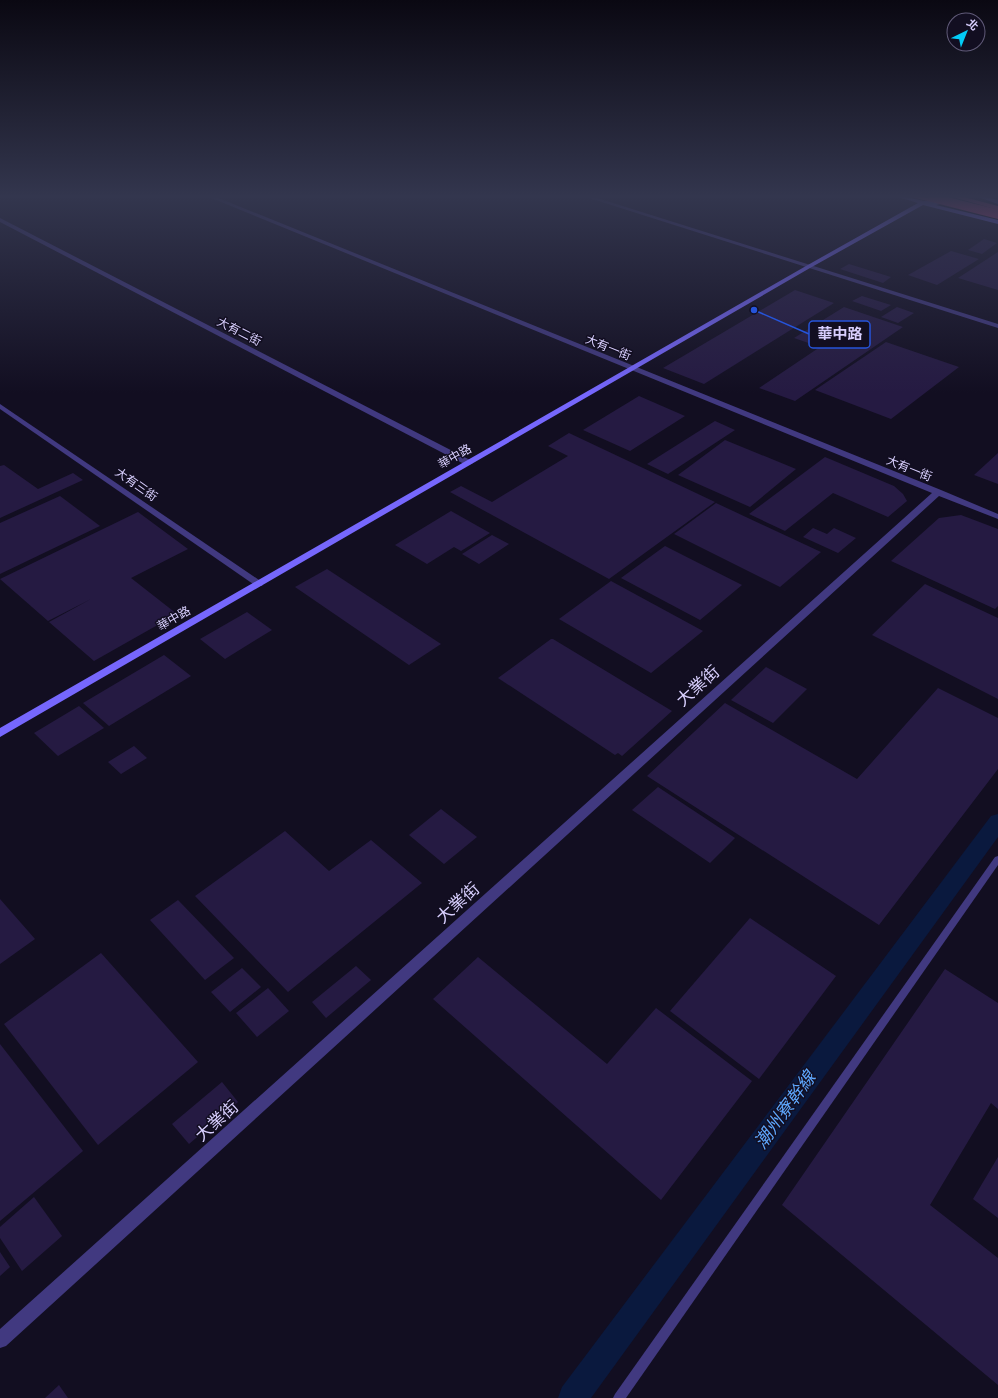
<svg xmlns="http://www.w3.org/2000/svg" width="998" height="1398" font-family="Signika,'Noto Sans TC',sans-serif">
	<style>
		.lines { fill: none; stroke-linecap: round; stroke-linejoin: round }
		.canal { fill: #0a193e; fill-rule: evenodd }
		.building { fill: #251a42 }
		.lane { fill: #413980; fill-rule: evenodd }
		.street { fill: #413980; fill-rule: evenodd }
		.secondary { fill: #7667fd; fill-rule: evenodd }
		.highway { fill: #fd4b93; fill-rule: evenodd }
		.highway-bridge { stroke: #fd4b93; stroke-width: 7 }
		.labels { text-anchor: middle; dominant-baseline: central; stroke-width: 3; stroke-linejoin: round; paint-order: stroke }
		.far-street-label { font-size: 12px; fill: #d8cffe; stroke: #120e21 }
		.near-street-label { font-size: 17px; fill: #d8cffe; stroke: #120e21 }
		.near-water-label { font-size: 18px; font-style: italic; fill: #5ea7fd; stroke: #120e21 }
		.leader { fill: none; stroke: #2654da; stroke-width: 1.5 }
		.callout-dot { fill: #2654da; stroke: #120e21; stroke-width: 1.5 }
		.callout { fill: #120e21; stroke: #2654da; stroke-width: 1.5 }
		.callout-label { font-size: 15px; text-anchor: middle; font-weight: bold; fill: #d8cffe }
	</style>
	<rect width="100%" height="100%" fill="#120e21"/>
	<g class="lines">
		<!-- canal -->
		<polygon class="canal" points="998,814 998,837 591,1398 558,1398 562,1387 991,816"/>
	</g>
	<!-- building -->
	<g class="building">
		<polygon points="984,239 997,243 982,254 968,250"/>
		<polygon points="951,251 979,259 937,285 908,275"/>
		<polygon points="998,252 998,290 958,278"/>
		<polygon points="849,264 891,277 883,283 840,269"/>
		<polygon points="795,290 834,303 704,384 663,368"/>
		<polygon points="862,296 891,305 881,311 852,301"/>
		<polygon points="844,307 903,327 795,401 759,388 820,347 794,338"/>
		<polygon points="897,307 914,313 898,323 881,317"/>
		<polygon points="886,342 959,367 891,419 815,390"/>
		<polygon points="639,396 685,416 630,451 583,430"/>
		<polygon points="715,421 735,430 668,474 647,464"/>
		<polygon points="569,433 715,502 609,579 450,492 461,486 492,502 568,456 548,446"/>
		<polygon points="725,440 796,469 750,507 678,475"/>
		<polygon points="998,453 998,484 974,475"/>
		<polygon points="825,457 894,486 903,494 907,501 888,517 833,493 785,531 749,514"/>
		<polygon points="4,465 38,489 73,473 83,480 0,518 0,466"/>
		<polygon points="60,496 100,526 0,574 0,523"/>
		<polygon points="716,503 821,552 780,587 674,534"/>
		<polygon points="451,511 490,533 461,551 454,547 427,564 395,545"/>
		<polygon points="138,512 188,549 131,578 177,614 94,661 49,622 91,599 48,621 0,579"/>
		<polygon points="961,515 998,529 998,606 995,609 891,561 939,518"/>
		<polygon points="813,528 827,534 834,528 856,538 838,553 803,537"/>
		<polygon points="492,535 509,544 479,564 462,554"/>
		<polygon points="665,546 742,585 700,620 621,578"/>
		<polygon points="327,569 441,644 409,665 295,587"/>
		<polygon points="611,581 703,631 651,673 559,619"/>
		<polygon points="925,584 998,618 998,699 872,635"/>
		<polygon points="247,612 272,630 225,659 200,639"/>
		<polygon points="551,639 553,639 672,711 622,756 618,753 615,755 498,678"/>
		<polygon points="164,655 191,676 109,726 83,703"/>
		<polygon points="766,667 807,689 773,723 731,700"/>
		<polygon points="938,688 998,718 998,769 879,925 647,776 725,703 857,779"/>
		<polygon points="79,706 104,728 58,756 34,733"/>
		<polygon points="134,746 147,758 121,774 108,762"/>
		<polygon points="658,787 735,838 710,863 632,810"/>
		<polygon points="441,809 477,837 444,864 409,835"/>
		<polygon points="285,831 329,871 371,840 422,883 288,992 195,896"/>
		<polygon points="0,899 35,939 0,964"/>
		<polygon points="178,900 234,958 205,980 150,920"/>
		<polygon points="750,918 836,976 759,1079 670,1011"/>
		<polygon points="101,953 198,1062 98,1145 4,1024"/>
		<polygon points="478,957 607,1064 656,1008 752,1081 661,1200 433,999"/>
		<polygon points="356,966 371,980 326,1018 312,1002"/>
		<polygon points="242,968 261,987 230,1012 211,992"/>
		<polygon points="945,969 998,1003 998,1109 991,1103 930,1205 998,1258 998,1385 782,1205"/>
		<polygon points="268,988 289,1011 257,1037 236,1013"/>
		<polygon points="0,1044 83,1151 0,1221"/>
		<polygon points="222,1082 238,1102 189,1144 172,1124"/>
		<polygon points="998,1157 998,1218 973,1199"/>
		<polygon points="34,1197 62,1236 22,1271 0,1238 0,1227"/>
		<polygon points="0,1252 10,1267 0,1276"/>
		<polygon points="59,1385 68,1398 45,1398"/>
	</g>
	<g class="lines">
		<!-- lane -->
		<polygon class="lane" points="998,856 998,865 626,1398 613,1398 615,1394 995,857"/>
		<!-- street -->
		<g class="street">
			<polygon points="209,197 216,197 941,490 998,514 998,519 939,496 6,1346 0,1348 0,1329 932,493"/>
			<polygon points="586,197 594,197 998,324 998,328"/>
			<polygon points="0,218 472,461 473,463 469,465 466,465 0,222"/>
			<polygon points="0,404 262,582 263,584 262,586 256,586 0,409"/>
		</g>
		<!-- secondary -->
		<g class="secondary">
			<polygon points="898,197 906,197 924,201 937,201 943,197 949,197 940,204 936,205 998,220 998,224 923,205 810,268 0,737 0,728 806,266 918,203"/>
			<polygon points="978,197 986,197 998,200 998,204"/>
		</g>
		<!-- highway -->
		<g class="highway">
			<polygon points="912,197 923,197 998,215 998,219"/>
			<polygon points="953,197 964,197 998,206 998,210"/>
		</g>
		<!-- highway-bridge -->
		<polyline class="highway-bridge" points="932,197 998,213"/>
	</g>
	<!-- sky -->
	<linearGradient id="sky" x2="0" y2="1"><stop stop-color="#0a0812"/><stop offset="0.5" stop-color="#33364e"/><stop offset="1" stop-color="#33364e" stop-opacity="0"/></linearGradient>
	<rect width="998" height="393" fill="url(#sky)"/>
	<g class="labels">
		<!-- far-street labels -->
		<g class="far-street-label">
			<text transform="translate(239 332) rotate(27)">大有二街</text>
			<text transform="translate(608 348) rotate(22)">大有一街</text>
			<text transform="translate(455 457) rotate(-30)">華中路</text>
			<text transform="translate(909 469) rotate(22)">大有一街</text>
			<text transform="translate(136 485) rotate(35)">大有三街</text>
			<text transform="translate(174 619) rotate(-30)">華中路</text>
		</g>
		<!-- near-street labels -->
		<g class="near-street-label">
			<text transform="translate(698 686) rotate(-42)">大業街</text>
			<text transform="translate(458 903) rotate(-42)">大業街</text>
			<text transform="translate(217 1121) rotate(-42)">大業街</text>
		</g>
		<!-- near-water labels -->
		<g class="near-water-label">
			<text transform="translate(785 1110) rotate(-54)">潮州寮幹線</text>
		</g>
	</g>
	<!-- callouts -->
	<path class="leader" d="M754 310L809 334"/>
	<circle class="callout-dot" cx="754" cy="310" r="4"/>
	<rect class="callout" x="809" y="321" width="61" height="27" rx="4"/>
	<g class="callout-label">
		<text x="840" y="339">華中路</text>
	</g>
	<!-- north arrow -->
	<g transform="translate(966 32) rotate(43)"><circle r="19" fill="#120e21" stroke="#615b79"/>
	<path d="M0-3L7 15L0 10L-7 15Z" fill="#03cbf6"/>
	<text y="-6" font-size="11" font-weight="bold" text-anchor="middle" fill="#d8cffe">北</text>
	</g>
</svg>
